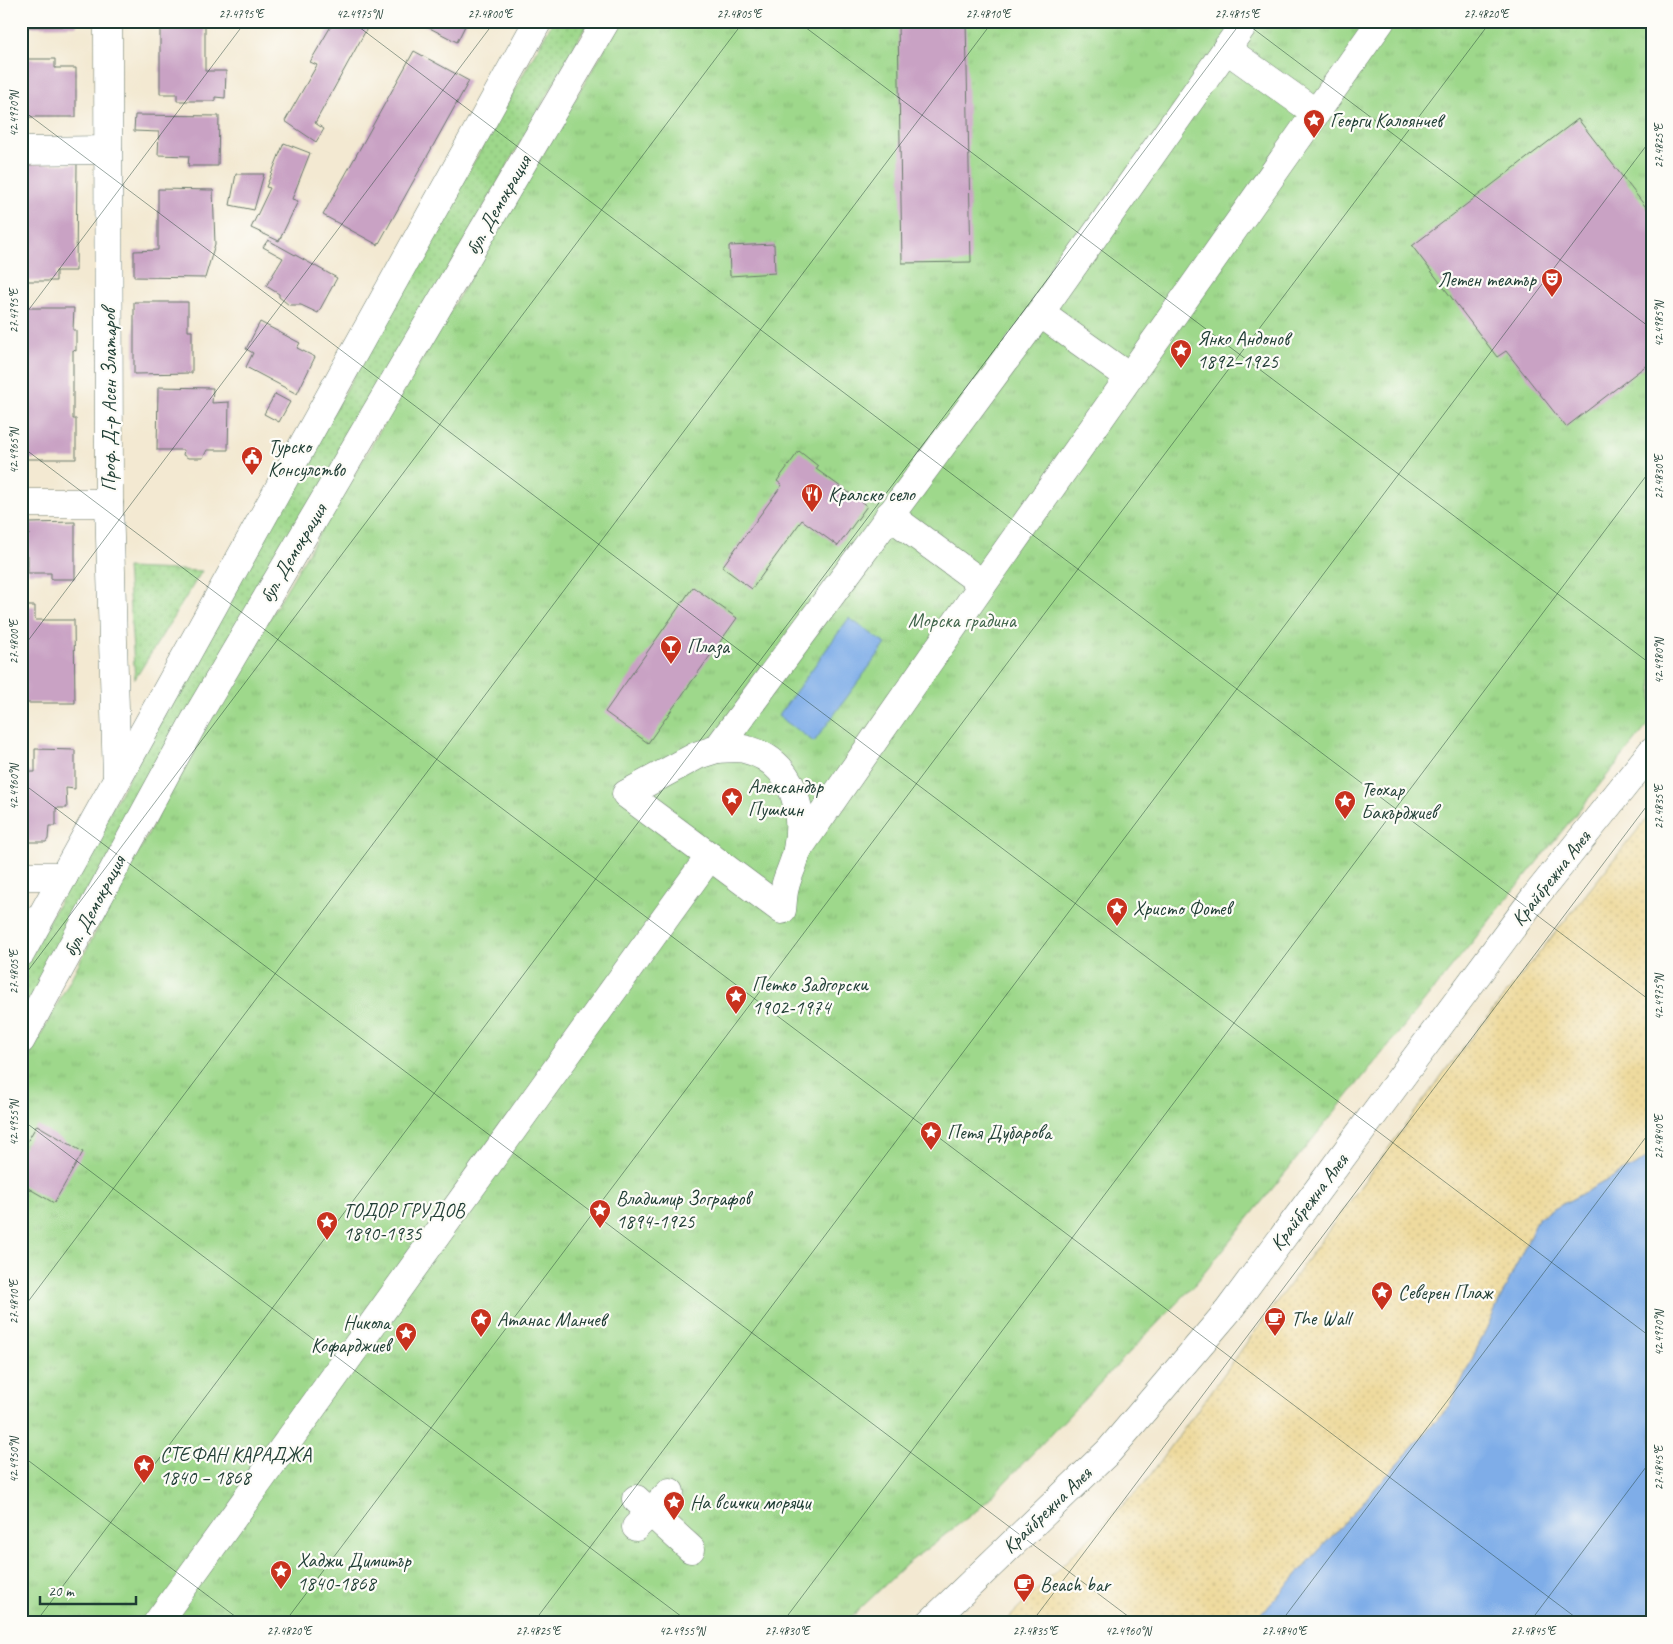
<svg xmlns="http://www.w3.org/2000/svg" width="1673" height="1644" font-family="Caveat,sans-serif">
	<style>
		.grass { fill: url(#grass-dots); stroke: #5e8a60 }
		.sand { fill: url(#sand-dots); stroke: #868c69 }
		.park { fill: url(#park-tufts); stroke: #5e8a60 }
		.water { fill: #7fade8; stroke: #4f758e }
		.building { fill: #c9a2c4 }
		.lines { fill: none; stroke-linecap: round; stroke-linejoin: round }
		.minor-casing { stroke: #69796b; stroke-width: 29 }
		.major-casing { stroke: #69796b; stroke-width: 29 }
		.minor { stroke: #fff; stroke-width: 28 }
		.major { stroke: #fff; stroke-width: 28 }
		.ticks { fill: none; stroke: #1f3d34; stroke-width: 1; stroke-opacity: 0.45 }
		.labels { text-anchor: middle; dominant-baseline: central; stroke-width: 4.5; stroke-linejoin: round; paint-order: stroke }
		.poi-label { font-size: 20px; fill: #1f3d34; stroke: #fdfcf7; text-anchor: start }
		.street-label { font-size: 20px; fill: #1f3d34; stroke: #fdfcf7 }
		.park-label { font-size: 20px; fill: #3f644a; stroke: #fdfcf7 }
		.neatline { fill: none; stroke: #1f3d34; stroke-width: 2 }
		.ticks-label { font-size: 12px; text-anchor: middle; fill: #1f3d34 }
	</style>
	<defs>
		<pattern id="grass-dots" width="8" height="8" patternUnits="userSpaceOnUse" patternTransform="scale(1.25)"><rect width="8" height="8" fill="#9ed88b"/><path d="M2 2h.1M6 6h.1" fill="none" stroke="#88ba79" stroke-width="1.8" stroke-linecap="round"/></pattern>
		<pattern id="sand-dots" width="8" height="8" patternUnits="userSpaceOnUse" patternTransform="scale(1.25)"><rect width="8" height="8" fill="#eeda9e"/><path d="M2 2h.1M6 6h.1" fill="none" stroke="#ccbc89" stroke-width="1.8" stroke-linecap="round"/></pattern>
		<pattern id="park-tufts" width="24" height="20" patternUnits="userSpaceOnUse" patternTransform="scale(1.25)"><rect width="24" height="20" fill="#9ed88b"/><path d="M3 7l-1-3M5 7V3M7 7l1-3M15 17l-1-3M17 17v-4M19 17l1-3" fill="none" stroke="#88ba79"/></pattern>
	</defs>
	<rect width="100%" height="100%" fill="#fdfcf7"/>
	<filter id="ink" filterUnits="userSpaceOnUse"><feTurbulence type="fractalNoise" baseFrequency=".02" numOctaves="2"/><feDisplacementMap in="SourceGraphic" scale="10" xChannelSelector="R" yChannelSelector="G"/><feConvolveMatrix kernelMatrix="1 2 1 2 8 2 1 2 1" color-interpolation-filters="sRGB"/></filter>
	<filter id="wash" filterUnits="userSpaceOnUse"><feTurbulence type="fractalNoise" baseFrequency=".0096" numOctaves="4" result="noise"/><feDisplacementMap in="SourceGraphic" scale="20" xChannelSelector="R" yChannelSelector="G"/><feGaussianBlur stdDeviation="1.12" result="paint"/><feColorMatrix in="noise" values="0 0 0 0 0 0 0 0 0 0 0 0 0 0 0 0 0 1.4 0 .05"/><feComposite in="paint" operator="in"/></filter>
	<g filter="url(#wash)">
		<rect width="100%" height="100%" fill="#f3e9d2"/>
		<!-- grass -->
		<g class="grass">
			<polygon points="553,21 589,21 21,1027 21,970"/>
			<polygon points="127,568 202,571 135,679"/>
		</g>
		<!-- sand -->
		<polygon class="sand" points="1652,812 1652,1156 1539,1217 1450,1406 1253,1623 1004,1623 1143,1485 1450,1064"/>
		<!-- park -->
		<polygon class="park" points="621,21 1652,21 1652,720 1196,1283 980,1508 908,1563 845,1623 21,1623 21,1072 202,733"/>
		<!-- water -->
		<g class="water">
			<polygon points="849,618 886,644 814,742 778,716"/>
			<polygon points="1652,1156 1652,1623 1253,1623 1450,1406 1539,1217"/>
		</g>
		<g id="blocks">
			<!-- building -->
			<g class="building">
				<polygon points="21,21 77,21 77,26 21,27"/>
				<polygon points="160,21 205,21 205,71 226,71 225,98 215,97 215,101 177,101 177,94 160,94"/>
				<polygon points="334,21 371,21 315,123 324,129 316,142 285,121 317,65 310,62"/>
				<polygon points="416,21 465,21 467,22 457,42"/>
				<polygon points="898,21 966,21 971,262 902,263"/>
				<polygon points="414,51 469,81 378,245 323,215"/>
				<polygon points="21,59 55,59 55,68 76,68 76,117 21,117"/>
				<polygon points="135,115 219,116 218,166 188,166 189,156 158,155 159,132 134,131"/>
				<polygon points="1578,119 1652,215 1652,361 1566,427 1506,351 1497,357 1412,246"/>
				<polygon points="284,143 310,153 292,199 298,201 279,241 251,228 270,188 266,187"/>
				<polygon points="21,164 77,164 76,271 56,271 56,281 23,281 22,222 26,222 25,210 21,210"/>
				<polygon points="236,174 264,174 254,210 230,205"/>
				<polygon points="158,189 213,190 215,244 205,278 134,277 134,251 158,250"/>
				<polygon points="268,240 337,278 318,313 301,305 289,305 279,297 279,294 266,286 283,258 263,247"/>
				<polygon points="774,244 775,273 730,276 729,246"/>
				<polygon points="134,302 188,302 188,331 192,331 192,373 134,374"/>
				<polygon points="21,308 74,308 73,330 76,330 76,351 73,350 73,419 76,419 76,459 21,459"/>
				<polygon points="260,322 300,343 297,348 315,357 297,394 246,367 253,353 246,349"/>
				<polygon points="158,387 213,388 212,403 229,402 228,450 207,450 203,458 188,458 183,455 184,450 157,450"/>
				<polygon points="275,394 290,402 279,422 264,414"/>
				<polygon points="799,451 818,466 816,469 867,506 838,546 802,520 752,589 722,567 782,485 777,481"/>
				<polygon points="75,522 75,579 51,579 51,573 28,573 28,555 24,555 24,535 29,535 29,523"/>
				<polygon points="693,587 737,618 648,743 605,712"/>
				<polygon points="21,606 35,606 35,620 74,620 75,703 21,703"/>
				<polygon points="35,749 75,750 75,789 66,788 67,808 56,808 56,826 49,826 48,839 46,842 21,842 21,772 35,772"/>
				<polygon points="37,1125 83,1152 54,1203 21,1184 21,1152"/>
			</g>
		</g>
	</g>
	<g filter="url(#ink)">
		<use href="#blocks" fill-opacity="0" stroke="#69796b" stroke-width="1"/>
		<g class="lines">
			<!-- minor casing -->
			<g class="minor-casing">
				<g id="minor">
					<polyline points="108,21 109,503 117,778"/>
					<polyline points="1226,49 1316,113"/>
					<polyline points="21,151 108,150"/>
					<polyline points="1040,313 1129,377"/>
					<polyline points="21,503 109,503"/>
					<polyline points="889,515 983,584"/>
					<polyline points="717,749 1040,313 1246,21"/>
					<path d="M717 749C726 749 736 747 744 749 792 760 805 807 797 850 795 863 788 874 785 887 783 894 783 902 782 910L626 794 698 755Z"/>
					<polyline points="797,851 983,584 1381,21"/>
					<polyline points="21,876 64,876"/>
					<polyline points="636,1499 691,1549"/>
					<polyline points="636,1527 670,1492"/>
					<polyline points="157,1623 710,856"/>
					<polyline points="930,1623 1109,1451 1228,1311 1534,898 1652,751"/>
				</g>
			</g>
			<!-- major casing -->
			<g class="major-casing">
				<g id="major">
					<polyline points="21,953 538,21"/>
					<polyline points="21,1040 195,720 606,21"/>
				</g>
			</g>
			<!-- minor -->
			<use href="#minor" class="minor"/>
			<!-- major -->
			<use href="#major" class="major"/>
		</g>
	</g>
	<!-- ticks -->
	<path class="ticks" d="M351 21 1652 1002M797 21 1652 665M1243 21 1652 329M21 109 1652 1338M21 320 246 21M21 446 1583 1623M21 650 495 21M21 782 1137 1623M21 980 744 21M21 1119 690 1623M21 1311 993 21M21 1455 244 1623M35 1623 1242 21M284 1623 1491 21M533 1623 1652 138M782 1623 1652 468M1031 1623 1652 799M1280 1623 1652 1129M1529 1623 1652 1459"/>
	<!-- icons -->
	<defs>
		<g id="sight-pin" transform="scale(1.125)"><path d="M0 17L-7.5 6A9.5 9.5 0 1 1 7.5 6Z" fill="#c8321e" stroke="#fdfcf7"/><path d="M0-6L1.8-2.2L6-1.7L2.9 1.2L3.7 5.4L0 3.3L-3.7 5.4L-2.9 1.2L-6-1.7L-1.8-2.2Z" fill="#fff"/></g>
		<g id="theatre-pin" transform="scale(1.125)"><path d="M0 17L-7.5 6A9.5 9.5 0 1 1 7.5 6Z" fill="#c8321e" stroke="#fdfcf7"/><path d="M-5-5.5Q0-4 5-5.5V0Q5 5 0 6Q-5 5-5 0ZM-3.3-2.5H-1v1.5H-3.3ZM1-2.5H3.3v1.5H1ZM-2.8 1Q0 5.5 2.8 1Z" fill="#fff"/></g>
		<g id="civic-pin" transform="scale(1.125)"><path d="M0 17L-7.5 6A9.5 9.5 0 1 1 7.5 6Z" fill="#c8321e" stroke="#fdfcf7"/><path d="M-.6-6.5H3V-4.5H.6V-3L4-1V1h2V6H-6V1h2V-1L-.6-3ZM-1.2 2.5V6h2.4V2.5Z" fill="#fff"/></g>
		<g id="restaurant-pin" transform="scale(1.125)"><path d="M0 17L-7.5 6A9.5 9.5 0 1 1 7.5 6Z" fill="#c8321e" stroke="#fdfcf7"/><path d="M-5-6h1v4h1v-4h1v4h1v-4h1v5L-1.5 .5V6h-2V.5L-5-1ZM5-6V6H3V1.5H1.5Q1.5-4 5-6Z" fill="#fff"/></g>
		<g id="bar-pin" transform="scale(1.125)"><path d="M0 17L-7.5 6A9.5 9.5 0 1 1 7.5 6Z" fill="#c8321e" stroke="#fdfcf7"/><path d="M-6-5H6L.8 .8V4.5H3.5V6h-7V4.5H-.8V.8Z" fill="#fff"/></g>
		<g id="cafe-pin" transform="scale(1.125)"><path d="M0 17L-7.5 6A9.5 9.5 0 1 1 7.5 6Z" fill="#c8321e" stroke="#fdfcf7"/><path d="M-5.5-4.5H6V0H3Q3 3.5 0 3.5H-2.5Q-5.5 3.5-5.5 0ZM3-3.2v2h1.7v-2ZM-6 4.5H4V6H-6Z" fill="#fff"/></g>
	</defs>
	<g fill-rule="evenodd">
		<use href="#sight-pin" x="1314" y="120"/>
		<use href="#theatre-pin" x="1552" y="279"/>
		<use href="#sight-pin" x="1181" y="350"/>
		<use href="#civic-pin" x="252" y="457"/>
		<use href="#restaurant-pin" x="812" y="494"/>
		<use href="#bar-pin" x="671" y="646"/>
		<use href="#sight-pin" x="732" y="798"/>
		<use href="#sight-pin" x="1345" y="801"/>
		<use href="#sight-pin" x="1117" y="908"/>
		<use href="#sight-pin" x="736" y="996"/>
		<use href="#sight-pin" x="931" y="1132"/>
		<use href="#sight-pin" x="600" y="1210"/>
		<use href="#sight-pin" x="327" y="1222"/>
		<use href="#sight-pin" x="1382" y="1292"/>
		<use href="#cafe-pin" x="1275" y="1318"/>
		<use href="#sight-pin" x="481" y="1319"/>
		<use href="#sight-pin" x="406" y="1333"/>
		<use href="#sight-pin" x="144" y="1465"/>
		<use href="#sight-pin" x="674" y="1502"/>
		<use href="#sight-pin" x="281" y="1571"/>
		<use href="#cafe-pin" x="1024" y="1584"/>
	</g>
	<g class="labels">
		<!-- poi labels -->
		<g class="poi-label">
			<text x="1330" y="120">Георги Калоянчев</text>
			<text x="1536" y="279" text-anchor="end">Летен театър</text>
			<text x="1197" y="338">Янко Андонов<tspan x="1197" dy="23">1892–1925</tspan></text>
			<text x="268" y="446">Турско<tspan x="268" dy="23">Консулство</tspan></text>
			<text x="828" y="494">Кралско село</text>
			<text x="687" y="646">Плаза</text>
			<text x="748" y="786">Александър<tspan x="748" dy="23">Пушкин</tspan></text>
			<text x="1361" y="789">Теохар<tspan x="1361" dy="23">Бакърджиев</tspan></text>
			<text x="1133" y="908">Христо Фотев</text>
			<text x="752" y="984">Петко Задгорски<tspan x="752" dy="23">1902-1974</tspan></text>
			<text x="947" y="1132">Петя Дубарова</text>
			<text x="616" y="1198">Владимир Зографов<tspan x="616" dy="23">1894-1925</tspan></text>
			<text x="343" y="1210">TOДOP ГРУДОВ<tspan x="343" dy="23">1890-1935</tspan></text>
			<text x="1398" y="1292">Северен Плаж</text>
			<text x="1291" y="1318">The Wall</text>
			<text x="497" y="1319">Атанас Манчев</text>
			<text x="390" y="1322" text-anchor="end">Никола<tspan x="390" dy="23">Кофарджиев</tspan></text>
			<text x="160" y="1454">СТЕФАН КАРАДЖА<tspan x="160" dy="23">1840 – 1868</tspan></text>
			<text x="690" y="1502">На всички моряци</text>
			<text x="297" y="1560">Хаджи Димитър<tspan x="297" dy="23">1840-1868</tspan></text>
			<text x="1040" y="1584">Beach bar</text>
		</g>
		<!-- street labels -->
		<g class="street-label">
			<text transform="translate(498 205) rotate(-60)">бул. Демокрация</text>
			<text transform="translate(109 400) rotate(-90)">Проф. Д-р Асен Златаров</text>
			<text transform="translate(293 553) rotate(-59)">бул. Демокрация</text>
			<text transform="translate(1551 878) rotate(-52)">Крайбрежна Алея</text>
			<text transform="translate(94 906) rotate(-62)">бул. Демокрация</text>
			<text transform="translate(1309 1202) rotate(-53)">Крайбрежна Алея</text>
			<text transform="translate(1047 1510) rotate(-44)">Крайбрежна Алея</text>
		</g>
		<!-- park labels -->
		<g class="park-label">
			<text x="962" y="620">Морска градина</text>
		</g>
	</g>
	<!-- margin -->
	<rect width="1673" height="1644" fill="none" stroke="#fdfcf7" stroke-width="55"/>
	<!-- scale -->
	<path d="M40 1596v8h96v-8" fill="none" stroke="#1f3d34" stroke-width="2.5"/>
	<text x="48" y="1596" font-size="15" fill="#1f3d34" stroke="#fdfcf7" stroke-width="4" paint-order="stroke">20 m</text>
	<rect x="28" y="28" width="1618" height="1588" class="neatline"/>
	<g class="ticks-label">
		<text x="241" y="18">27.4795°E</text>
		<text x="359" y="18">42.4975°N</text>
		<text x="490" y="18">27.4800°E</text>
		<text x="739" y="18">27.4805°E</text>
		<text x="988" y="18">27.4810°E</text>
		<text x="1237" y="18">27.4815°E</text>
		<text x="1486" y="18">27.4820°E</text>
		<text transform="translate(14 114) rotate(-90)" y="4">42.4970°N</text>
		<text transform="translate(1659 146) rotate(-90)" y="4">27.4825°E</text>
		<text transform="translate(14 311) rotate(-90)" y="4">27.4795°E</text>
		<text transform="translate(1659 324) rotate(-90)" y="4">42.4985°N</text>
		<text transform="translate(14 451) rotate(-90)" y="4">42.4965°N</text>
		<text transform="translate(1659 477) rotate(-90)" y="4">27.4830°E</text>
		<text transform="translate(14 642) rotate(-90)" y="4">27.4800°E</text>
		<text transform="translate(1659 661) rotate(-90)" y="4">42.4980°N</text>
		<text transform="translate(14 787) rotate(-90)" y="4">42.4960°N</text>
		<text transform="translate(1659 807) rotate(-90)" y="4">27.4835°E</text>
		<text transform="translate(14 972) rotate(-90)" y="4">27.4805°E</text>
		<text transform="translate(1659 997) rotate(-90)" y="4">42.4975°N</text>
		<text transform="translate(14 1123) rotate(-90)" y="4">42.4955°N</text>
		<text transform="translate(1659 1137) rotate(-90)" y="4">27.4840°E</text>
		<text transform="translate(14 1302) rotate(-90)" y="4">27.4810°E</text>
		<text transform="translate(1659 1333) rotate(-90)" y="4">42.4970°N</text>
		<text transform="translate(14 1460) rotate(-90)" y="4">42.4950°N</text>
		<text transform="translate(1659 1468) rotate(-90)" y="4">27.4845°E</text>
		<text x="289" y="1635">27.4820°E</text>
		<text x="538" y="1635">27.4825°E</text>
		<text x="682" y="1635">42.4955°N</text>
		<text x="787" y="1635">27.4830°E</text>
		<text x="1035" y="1635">27.4835°E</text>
		<text x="1128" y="1635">42.4960°N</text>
		<text x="1284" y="1635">27.4840°E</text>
		<text x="1533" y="1635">27.4845°E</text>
	</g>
</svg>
